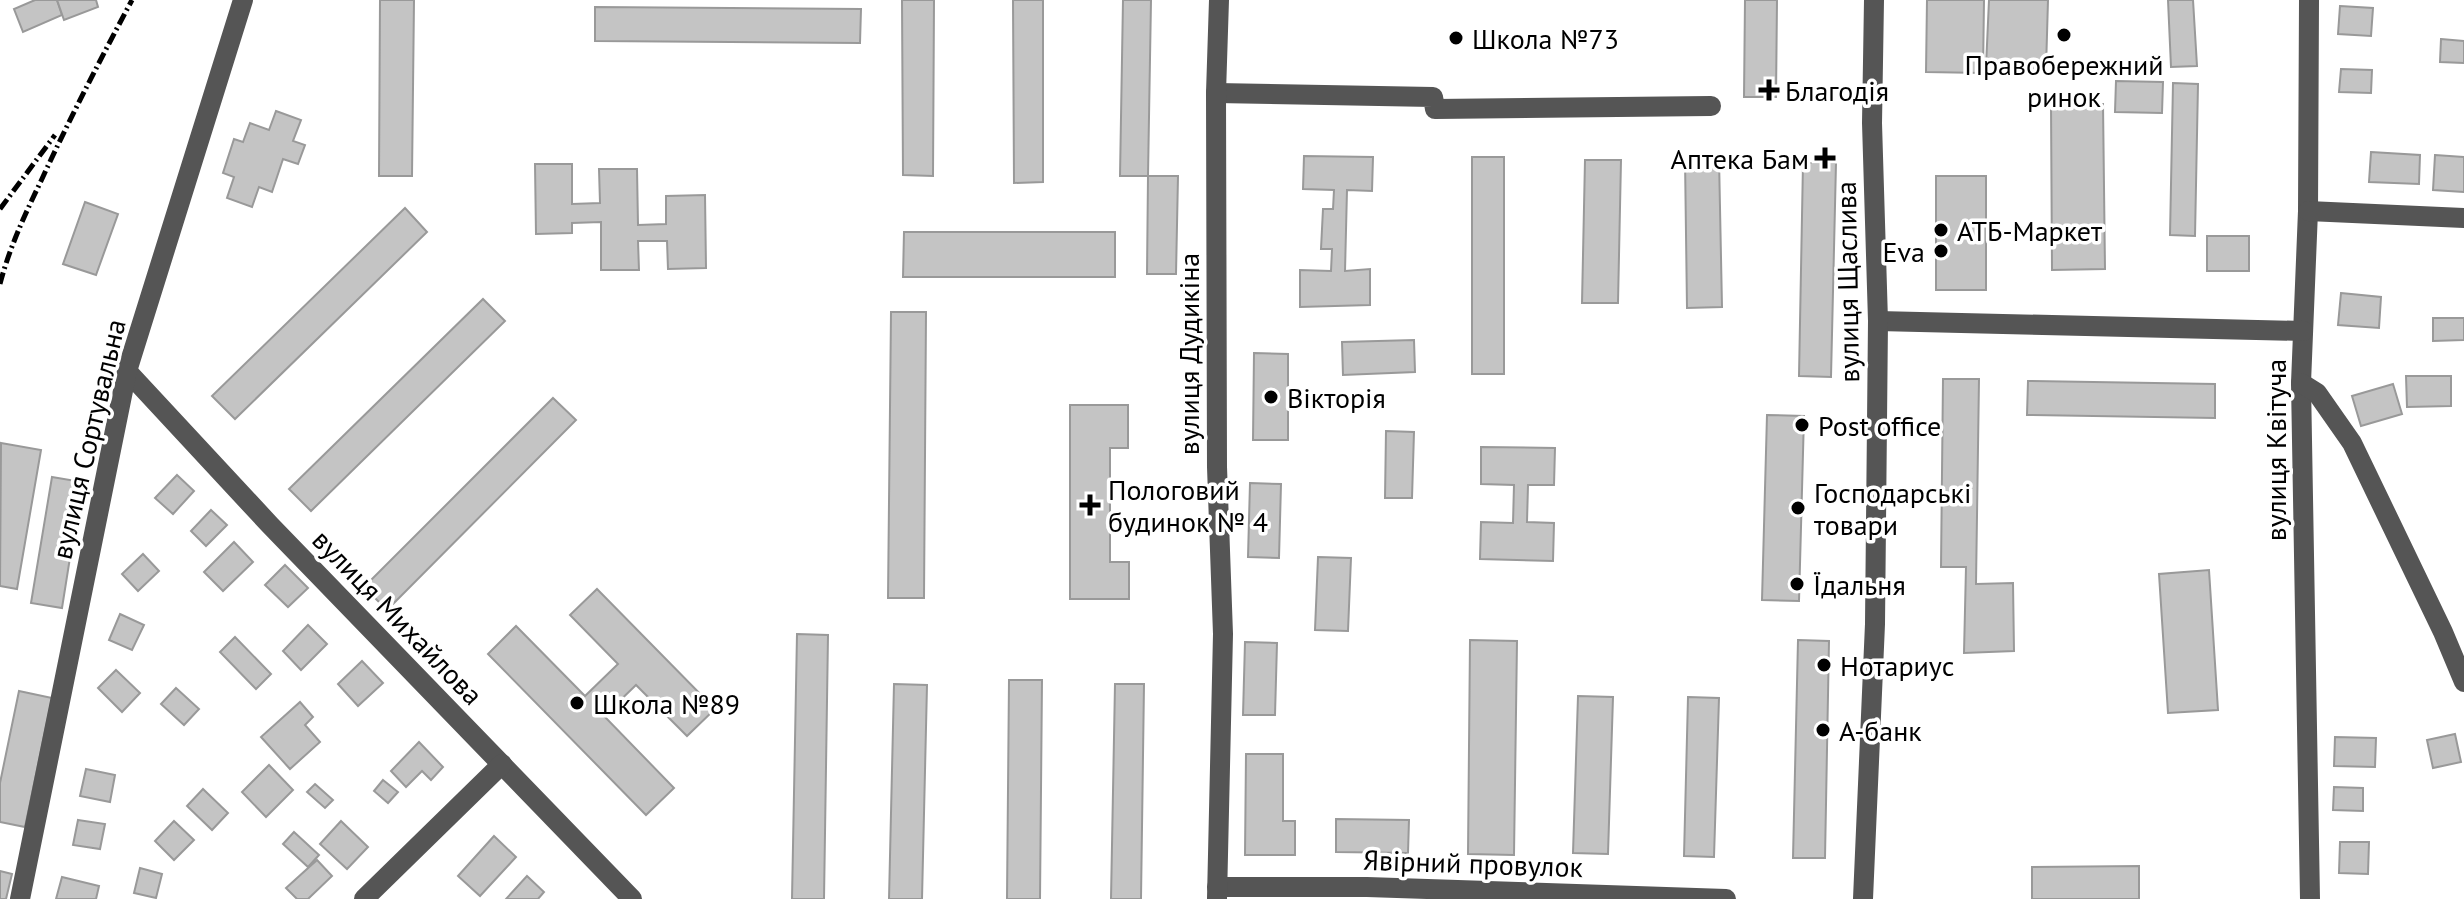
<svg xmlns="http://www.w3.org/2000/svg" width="2464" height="899" font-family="'PT Sans',sans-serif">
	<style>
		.building { fill: #c4c4c4; stroke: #999; stroke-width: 2 }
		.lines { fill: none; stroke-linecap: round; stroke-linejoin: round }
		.minor { stroke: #555; stroke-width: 20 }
		.rail { stroke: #000; stroke-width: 5; stroke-dasharray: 12 4 2 4; stroke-linecap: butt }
		.poi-dot { fill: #000; stroke: #fff; stroke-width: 3 }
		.labels { text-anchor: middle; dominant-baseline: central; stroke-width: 7; stroke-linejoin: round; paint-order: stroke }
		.poi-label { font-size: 28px; fill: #000; stroke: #fff; text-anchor: start }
		.street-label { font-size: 28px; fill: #000; stroke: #fff }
	</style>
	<rect width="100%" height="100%" fill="#fff"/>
	<!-- building -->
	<g class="building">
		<polygon points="35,0 57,0 62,15 23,32 14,9"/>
		<polygon points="57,0 96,0 98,7 64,20"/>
		<polygon points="380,0 414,0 412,176 379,176"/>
		<polygon points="902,0 934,0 933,176 903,175"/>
		<polygon points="1013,0 1043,0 1043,182 1014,183"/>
		<polygon points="1123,0 1151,0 1148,176 1120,176"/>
		<polygon points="1745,0 1777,0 1776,97 1744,97"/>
		<polygon points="1927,0 1984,0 1983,73 1926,72"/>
		<polygon points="1989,0 2048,0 2046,69 1986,67"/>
		<polygon points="2168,0 2193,0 2197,66 2171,67"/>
		<polygon points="2340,6 2373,8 2371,36 2338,34"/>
		<polygon points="595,7 861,9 860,43 595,41"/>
		<polygon points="2441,39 2464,41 2464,63 2440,62"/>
		<polygon points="2341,69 2372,70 2371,93 2339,92"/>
		<polygon points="2116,81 2163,82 2162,113 2115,112"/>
		<polygon points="2173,83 2198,84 2195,236 2170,235"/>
		<polygon points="2103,104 2105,269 2052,270 2051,105"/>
		<polygon points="276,111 301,120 293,141 305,145 298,164 283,159 272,192 259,187 252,207 227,198 234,177 223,173 234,139 243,142 250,123 269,130"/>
		<polygon points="2371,152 2420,155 2419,184 2369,182"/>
		<polygon points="2435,155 2464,157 2464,192 2433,190"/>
		<polygon points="1304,156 1373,157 1372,191 1347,190 1345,271 1370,269 1370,305 1300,307 1300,270 1331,271 1332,249 1321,249 1323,209 1333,209 1334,190 1303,189"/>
		<rect x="1472" y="157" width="32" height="217"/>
		<polygon points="1719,158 1722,307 1687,308 1685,159"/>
		<polygon points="1585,160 1621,160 1618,303 1582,303"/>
		<polygon points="1803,163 1836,163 1831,377 1799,376"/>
		<polygon points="535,164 572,164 572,204 600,203 599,169 637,169 638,225 666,224 666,196 705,195 706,268 668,269 667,241 638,241 639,270 601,270 601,222 572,223 572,233 536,234"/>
		<polygon points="1148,176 1178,176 1176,274 1147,274"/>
		<rect x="1936" y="176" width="50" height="114"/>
		<polygon points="85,202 118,214 96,275 63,264"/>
		<polygon points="405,208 427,232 235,419 212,396"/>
		<polygon points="904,232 1115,232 1115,277 903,277"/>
		<rect x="2207" y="236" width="42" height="35"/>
		<polygon points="2341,293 2381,297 2379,328 2338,325"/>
		<polygon points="483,299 505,321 311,511 289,489"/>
		<polygon points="891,312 926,312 924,598 888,598"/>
		<polygon points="2433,318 2464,318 2464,340 2433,341"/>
		<polygon points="1414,340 1415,372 1343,375 1342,342"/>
		<polygon points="1254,353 1288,354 1288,440 1253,440"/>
		<polygon points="2406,376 2451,376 2451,406 2407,407"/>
		<polygon points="1943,379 1979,379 1976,584 2013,583 2014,651 1964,653 1966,567 1941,567"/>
		<polygon points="2028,381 2215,384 2215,418 2027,415"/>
		<polygon points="2393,384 2402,414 2361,426 2352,396"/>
		<polygon points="553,398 576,420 387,610 364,587"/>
		<polygon points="1070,405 1128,405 1128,448 1110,448 1110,562 1129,562 1129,599 1070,599"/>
		<polygon points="1767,415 1804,416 1799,601 1762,600"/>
		<polygon points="1386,431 1414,432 1412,498 1385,498"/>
		<polygon points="1,443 41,450 17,589 0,586"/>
		<polygon points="1481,447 1555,448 1554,485 1528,485 1527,522 1554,523 1553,561 1480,559 1481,522 1513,523 1514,485 1481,484"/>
		<polygon points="177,475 194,491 173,514 155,498"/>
		<polygon points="52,477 82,482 62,608 31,603"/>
		<polygon points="1250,483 1281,484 1279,558 1248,557"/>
		<polygon points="211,510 227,525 206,546 191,531"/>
		<polygon points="234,542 253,562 223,591 204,572"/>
		<polygon points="143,554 159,571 138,591 122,574"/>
		<polygon points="1318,557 1351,558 1348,631 1315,630"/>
		<polygon points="285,565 308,588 288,607 265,585"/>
		<polygon points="2209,570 2218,710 2168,713 2159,574"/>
		<polygon points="597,589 715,709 687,736 636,685 604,716 674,788 646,815 488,654 516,626 585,696 618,664 570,615"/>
		<polygon points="120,614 144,625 132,650 109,640"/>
		<polygon points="308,625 327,644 301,670 283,651"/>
		<polygon points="797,634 828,635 824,899 792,899"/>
		<polygon points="235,637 271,674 256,689 220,652"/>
		<polygon points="1470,640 1517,641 1514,855 1468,854"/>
		<polygon points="1798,640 1829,641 1825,858 1793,858"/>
		<polygon points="1245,642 1277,643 1275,715 1243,715"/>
		<polygon points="362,661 383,683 358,706 338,684"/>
		<polygon points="116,670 140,693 122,712 98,688"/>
		<polygon points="1009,680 1042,680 1040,899 1007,899"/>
		<polygon points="894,684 927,685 922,899 889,899"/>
		<polygon points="1115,684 1144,684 1141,899 1111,899"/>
		<polygon points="176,688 199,709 184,725 161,704"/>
		<polygon points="19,691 52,698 25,827 0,822 0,783"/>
		<polygon points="1578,696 1613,697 1608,854 1573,853"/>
		<polygon points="1688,697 1719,698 1714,857 1684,856"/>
		<polygon points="300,702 313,717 305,725 320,742 290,769 261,737"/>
		<polygon points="2455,734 2461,762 2433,768 2427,740"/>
		<polygon points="2335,737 2376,738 2375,767 2334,766"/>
		<polygon points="419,742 443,767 431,780 422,771 406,787 391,771"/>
		<polygon points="1246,754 1283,754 1283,821 1295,821 1295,855 1245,855"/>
		<polygon points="269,765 293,790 266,817 242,792"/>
		<polygon points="86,769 115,775 110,802 80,796"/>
		<polygon points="383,780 398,792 388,803 374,791"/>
		<polygon points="315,784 333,800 325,808 307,792"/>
		<polygon points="2334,787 2363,788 2363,811 2333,810"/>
		<polygon points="203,789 228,813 212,830 187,806"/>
		<polygon points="1336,819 1409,820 1408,853 1336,852"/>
		<polygon points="78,820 105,824 100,849 73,845"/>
		<polygon points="174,821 194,840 174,860 155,841"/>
		<polygon points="341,821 368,847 347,869 320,844"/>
		<polygon points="294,832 319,855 308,867 283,844"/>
		<polygon points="494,836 516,857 480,896 458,876"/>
		<polygon points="2340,842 2369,842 2368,874 2339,873"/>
		<polygon points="317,860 332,876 308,899 297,899 286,888"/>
		<polygon points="2139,866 2139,899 2032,899 2032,867"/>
		<polygon points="140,868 162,874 156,898 134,893"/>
		<polygon points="0,871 12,874 6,899 0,899"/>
		<polygon points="527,876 544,892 538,899 506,899"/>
		<polygon points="62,877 99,886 96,899 56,899"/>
	</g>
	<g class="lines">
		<!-- minor -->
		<g class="minor">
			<polyline points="2309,0 2308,211 2301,383 2310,899"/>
			<polyline points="1216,93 1433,97 1435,109 1711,106"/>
			<polyline points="2308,211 2464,218"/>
			<polyline points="1878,321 2303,331"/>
			<polyline points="127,371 270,525 632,899"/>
			<polyline points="2301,383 2317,393 2352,443 2443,632 2464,682"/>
			<polyline points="1217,887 1367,887 1726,899"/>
			<polyline points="20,899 127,371 243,0"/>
			<polyline points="364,899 502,764"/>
			<polyline points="1217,899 1223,634 1217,467 1216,93 1219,0"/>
			<polyline points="1863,899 1875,624 1878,321 1872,123 1874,0"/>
		</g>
		<!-- rail -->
		<g class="rail">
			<polyline points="0,209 55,135"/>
			<path d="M0 284C9 249 25 214 41 181 69 120 100 60 132 0"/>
		</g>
	</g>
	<!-- markers -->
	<g class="poi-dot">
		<circle cx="2064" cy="35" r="8"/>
		<circle cx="1456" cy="38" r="8"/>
		<path d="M1765 78h8v8h8v8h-8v8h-8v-8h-8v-8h8z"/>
		<path d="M1821 146h8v8h8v8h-8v8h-8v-8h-8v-8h8z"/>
		<circle cx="1941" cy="230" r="8"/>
		<circle cx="1941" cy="251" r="8"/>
		<circle cx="1271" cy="397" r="8"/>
		<circle cx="1802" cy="425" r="8"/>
		<path d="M1086 493h8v8h8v8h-8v8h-8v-8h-8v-8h8z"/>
		<circle cx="1798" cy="508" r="8"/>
		<circle cx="1797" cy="584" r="8"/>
		<circle cx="1824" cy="665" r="8"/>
		<circle cx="577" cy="703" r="8"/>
		<circle cx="1823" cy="730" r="8"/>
	</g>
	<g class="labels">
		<!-- poi labels -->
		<g class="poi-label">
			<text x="1472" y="38">Школа №73</text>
			<text x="2064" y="64" text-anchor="middle">Правобережний<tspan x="2064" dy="32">ринок</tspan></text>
			<text x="1785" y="90">Благодія</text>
			<text x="1809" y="158" text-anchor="end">Аптека Бам</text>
			<text x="1957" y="230">АТБ-Маркет</text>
			<text x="1925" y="251" text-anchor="end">Eva</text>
			<text x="1287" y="397">Вікторія</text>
			<text x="1818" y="425">Post office</text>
			<text x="1108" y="489">Пологовий<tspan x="1108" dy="32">будинок № 4</tspan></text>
			<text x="1814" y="492">Господарські<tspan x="1814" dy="32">товари</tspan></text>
			<text x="1813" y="584">Їдальня</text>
			<text x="1840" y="665">Нотариус</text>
			<text x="593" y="703">Школа №89</text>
			<text x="1839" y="730">А-банк</text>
		</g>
		<!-- street labels -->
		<g class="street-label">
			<text transform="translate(1847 282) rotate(-91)">вулиця Щаслива</text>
			<text transform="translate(1188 354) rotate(-90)">вулиця Дудикіна</text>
			<text transform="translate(88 439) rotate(-77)">вулиця Сортувальна</text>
			<text transform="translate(2275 450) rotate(-90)">вулиця Квітуча</text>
			<text transform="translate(398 617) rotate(46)">вулиця Михайлова</text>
			<text transform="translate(1473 863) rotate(2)">Явірний провулок</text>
		</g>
	</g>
</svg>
